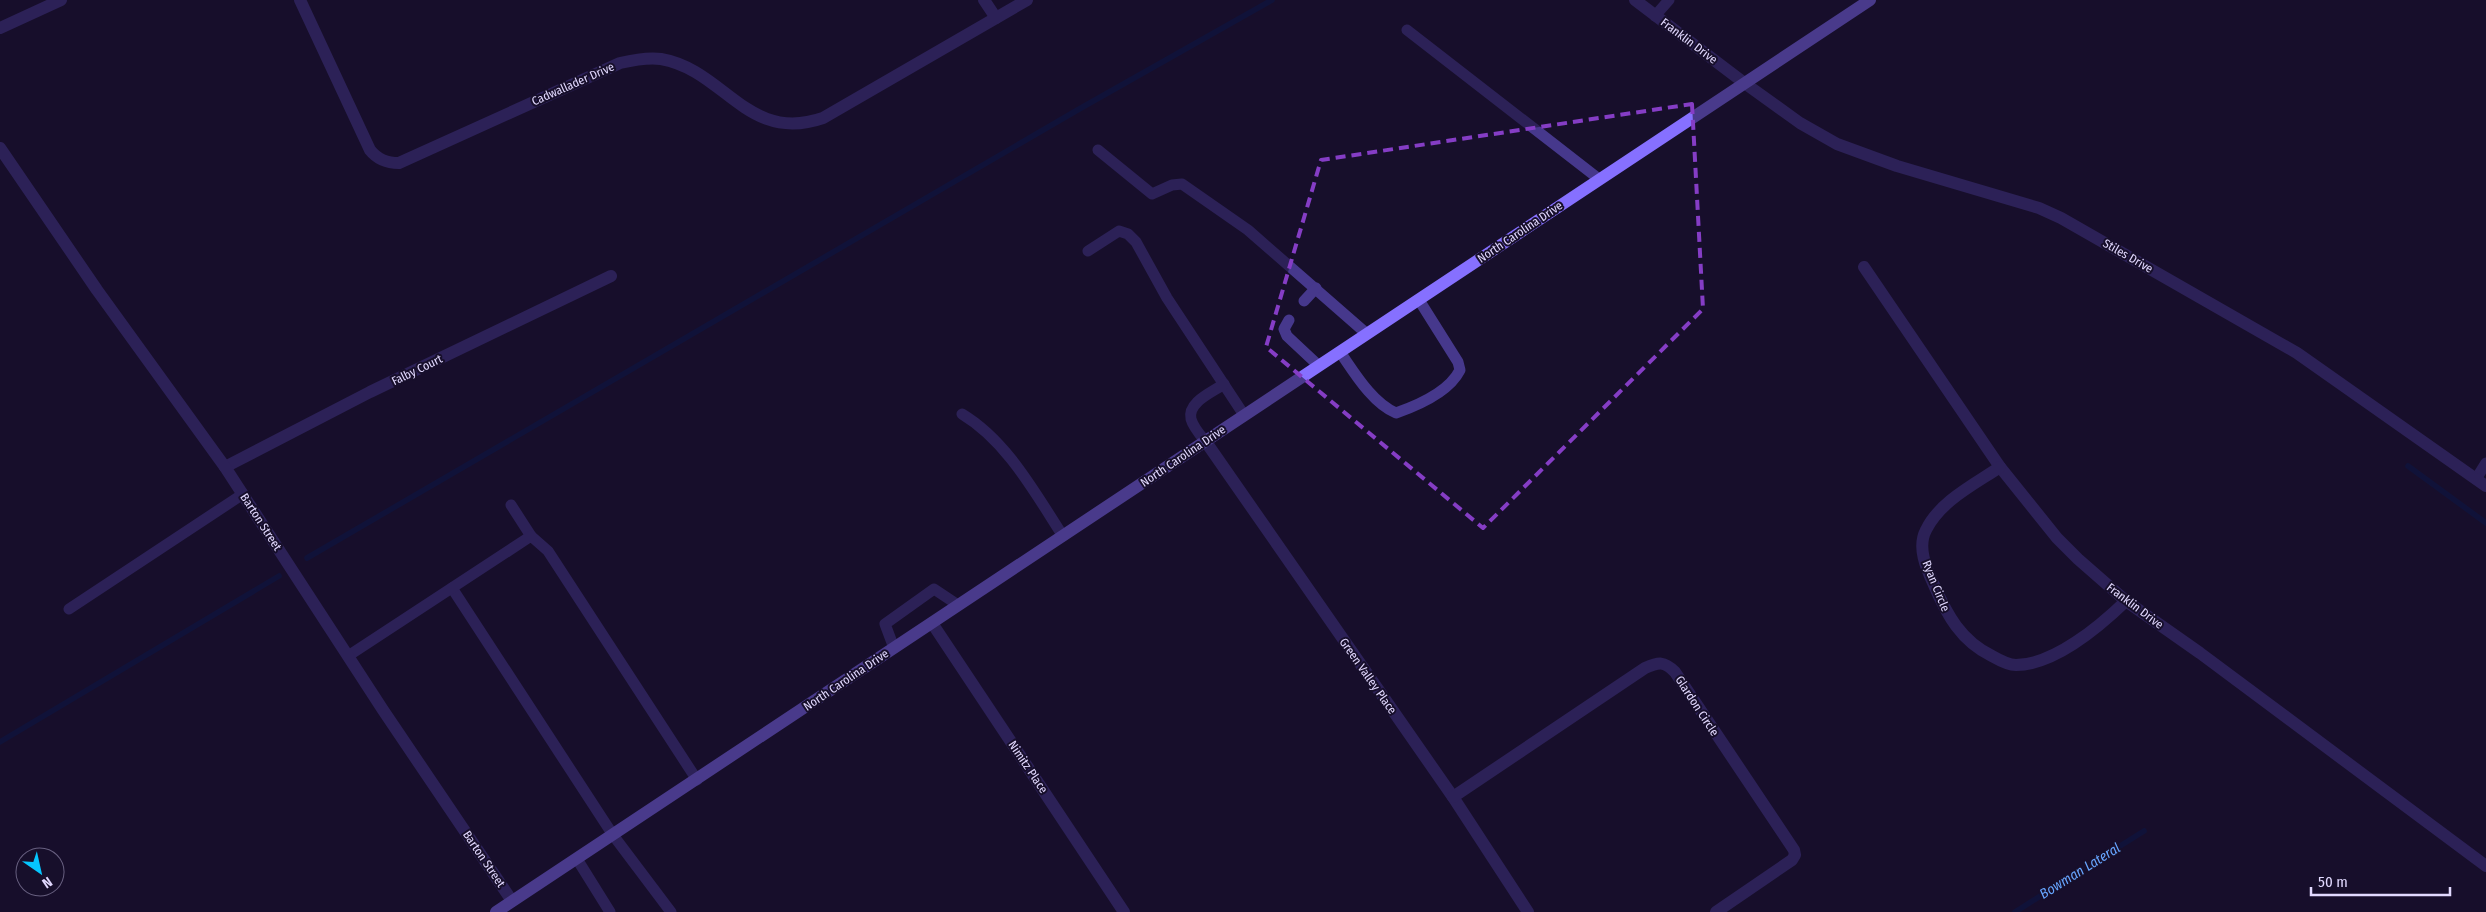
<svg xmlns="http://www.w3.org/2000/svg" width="2486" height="912" font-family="'Fira Sans Condensed',sans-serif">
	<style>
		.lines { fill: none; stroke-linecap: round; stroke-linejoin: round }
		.stream { stroke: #08184b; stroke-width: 5.5 }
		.service { stroke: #46388c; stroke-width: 11 }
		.minor { stroke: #46388c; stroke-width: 12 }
		.tertiary { stroke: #46388c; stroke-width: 12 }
		.secondary { stroke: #8670ff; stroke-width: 12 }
		.marked { fill: none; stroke: #853dc5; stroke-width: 4; stroke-dasharray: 10 6; stroke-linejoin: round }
		.labels { text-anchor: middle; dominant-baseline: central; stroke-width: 4; stroke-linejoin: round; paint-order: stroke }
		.street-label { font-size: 12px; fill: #e2d9ff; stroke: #170f2b }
		.water-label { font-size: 14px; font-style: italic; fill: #67a5ff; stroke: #170f2b }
	</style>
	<rect width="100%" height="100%" fill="#170f2b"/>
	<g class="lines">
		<!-- stream -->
		<g class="stream">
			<polyline points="2408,466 2486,523"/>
			<polyline points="307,558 1081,108 1272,0"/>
			<polyline points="0,742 279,576"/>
			<polyline points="2015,912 2144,831"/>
		</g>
		<!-- service -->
		<g class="service">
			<polyline points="1655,16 1669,0"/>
			<polyline points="1407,30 1599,179"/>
			<polyline points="1098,150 1152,194 1172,185 1182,184 1248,230 1367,334"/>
			<polyline points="1088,251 1119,231 1128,234 1136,242 1167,298 1244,415"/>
			<polyline points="1304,301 1316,288"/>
			<polyline points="1289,320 1284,329 1287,336 1318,365"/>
			<path d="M1340 352C1354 372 1372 403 1396 413 1419 405 1449 392 1460 370L1458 362 1419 300"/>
			<path d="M962 414C1007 441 1035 493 1063 536"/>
			<path d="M1206 442C1201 436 1193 427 1191 419 1187 402 1213 392 1224 384"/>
			<polyline points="2476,479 2486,463"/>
			<polyline points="511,505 531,536"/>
			<polyline points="452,588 613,835 671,912"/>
			<polyline points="69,609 243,494"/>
			<polyline points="894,648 885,624 934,589 958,605"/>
			<polyline points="348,656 531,536 548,551 697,780"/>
			<polyline points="577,859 610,912"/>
		</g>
		<!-- minor -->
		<g class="minor">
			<path d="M300 0 370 150C378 160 387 163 399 163L620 63C633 60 647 57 661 59 725 70 747 144 823 118L1027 0"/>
			<polyline points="984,0 996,18"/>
			<polyline points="1864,267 2000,467 2057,538 2078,559 2126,601 2200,653 2486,866"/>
			<polyline points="1206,442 1453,797 1528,912"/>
			<polyline points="225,467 370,392 611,276"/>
			<path d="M2000 467C1975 484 1940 501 1926 530 1917 547 1926 568 1934 585 1947 615 1961 641 1992 656 1999 660 2008 665 2016 665 2054 665 2100 626 2126 601"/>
			<polyline points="932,623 1124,912"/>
			<path d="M1453 797 1645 668C1659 662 1664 661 1675 672L1794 850 1795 855 1792 860 1716 912"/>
		</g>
		<!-- tertiary -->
		<g class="tertiary">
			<polyline points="1635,0 1743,82 1800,123 1837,144 1897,166 2039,208 2061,218 2297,353 2486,486"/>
			<polyline points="0,28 61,0"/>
			<polyline points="0,148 97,290 225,467 383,710 512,901"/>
		</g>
		<!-- secondary -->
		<polyline class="secondary" points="496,912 1870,0"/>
	</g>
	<!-- marked area -->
	<path d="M0 0H2486V912H0ZM1692 104 1703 309 1483 528 1266 347 1321 160Z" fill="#170f2b" fill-opacity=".55" fill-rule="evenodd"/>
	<path class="marked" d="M1692 104 1703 309 1483 528 1266 347 1321 160Z"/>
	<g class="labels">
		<!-- street labels -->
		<g class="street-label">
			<text transform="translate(1689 41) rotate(37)">Franklin Drive</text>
			<text transform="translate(573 84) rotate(-24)">Cadwallader Drive</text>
			<text transform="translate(1520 232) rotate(-34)">North Carolina Drive</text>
			<text transform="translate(2128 256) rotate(30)">Stiles Drive</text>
			<text transform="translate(417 370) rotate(-26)">Falby Court</text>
			<text transform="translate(1183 456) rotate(-34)">North Carolina Drive</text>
			<text transform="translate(261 522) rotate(57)">Barton Street</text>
			<text transform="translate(1936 586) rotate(68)">Ryan Circle</text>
			<text transform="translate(2135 606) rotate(37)">Franklin Drive</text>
			<text transform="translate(1368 676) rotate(55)">Green Valley Place</text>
			<text transform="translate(846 680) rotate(-34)">North Carolina Drive</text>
			<text transform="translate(1697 706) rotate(57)">Glardon Circle</text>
			<text transform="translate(1028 767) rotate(56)">Nimitz Place</text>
			<text transform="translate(484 859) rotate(56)">Barton Street</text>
		</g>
		<!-- water labels -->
		<g class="water-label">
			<text transform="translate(2080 871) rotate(-32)">Bowman Lateral</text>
		</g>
	</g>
	<!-- north arrow -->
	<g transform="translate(40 872) rotate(146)"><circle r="24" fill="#170f2b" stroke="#686080"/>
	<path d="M0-4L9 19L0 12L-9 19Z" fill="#05c6ff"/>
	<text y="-8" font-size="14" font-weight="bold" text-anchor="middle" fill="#e2d9ff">N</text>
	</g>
	<!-- scale -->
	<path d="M2311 887v8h139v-8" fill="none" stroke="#e2d9ff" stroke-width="2.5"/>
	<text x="2318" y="887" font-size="15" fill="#e2d9ff" stroke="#170f2b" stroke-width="4" paint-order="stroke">50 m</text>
</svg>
